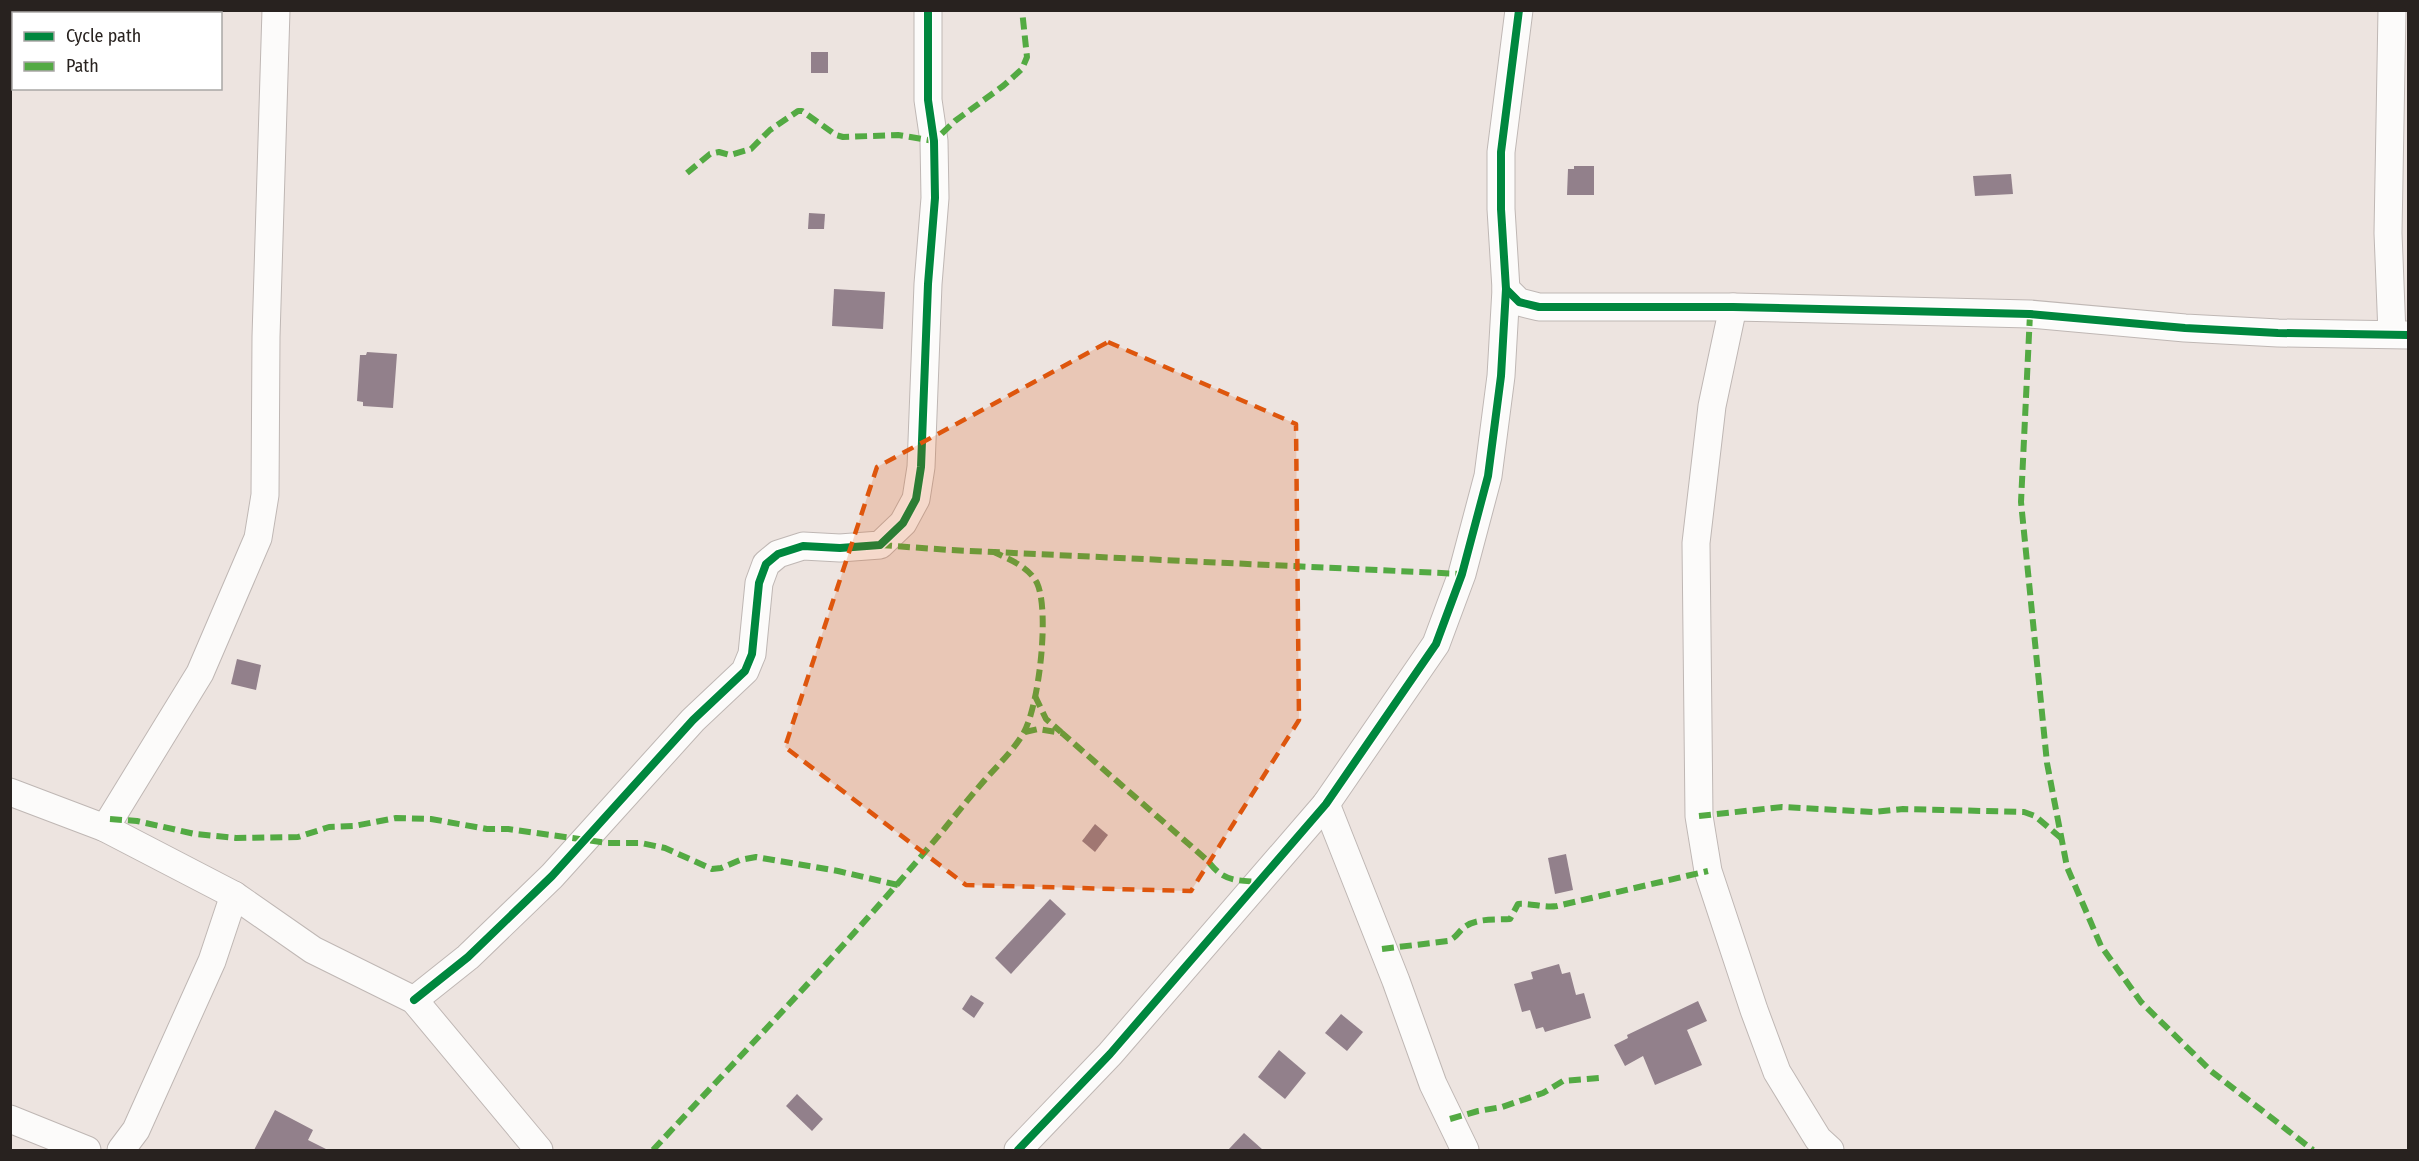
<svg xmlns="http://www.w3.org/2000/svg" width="2419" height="1161" font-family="'Fira Sans Condensed',sans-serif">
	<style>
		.building { fill: #92808b }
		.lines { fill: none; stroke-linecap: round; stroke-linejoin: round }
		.minor-casing { stroke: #bfb7b4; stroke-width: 29 }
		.minor { stroke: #fcfbfa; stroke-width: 27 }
		.quiet { stroke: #53aa43; stroke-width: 6; stroke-dasharray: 12 6; stroke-linecap: butt }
		.cycleway-casing { stroke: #fff; stroke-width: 11 }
		.cycleway { stroke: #00873e; stroke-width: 8 }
		.marked { fill: #de560d; fill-opacity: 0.2; stroke: #de560d; stroke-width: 4.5; stroke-dasharray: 12 8; stroke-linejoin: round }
	</style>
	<rect width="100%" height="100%" fill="#ede4e0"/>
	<!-- building -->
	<g class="building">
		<rect x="811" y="52" width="17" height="21"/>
		<polygon points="1574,166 1594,166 1594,195 1567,195 1568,169 1574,169"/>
		<polygon points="2011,174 2013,194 1975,196 1973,176"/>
		<polygon points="809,213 825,214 824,229 808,229"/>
		<polygon points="834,289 885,292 883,329 832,326"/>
		<polygon points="367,352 397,354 393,408 363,406 363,402 357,401 360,355 366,355"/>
		<polygon points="237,659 261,665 256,690 231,684"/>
		<polygon points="1095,824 1108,835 1095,852 1082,841"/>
		<polygon points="1566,854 1573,890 1555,894 1548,858"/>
		<polygon points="1050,899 1066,914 1011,974 995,958"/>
		<polygon points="1559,964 1562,974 1570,972 1576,995 1584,993 1591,1018 1545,1032 1543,1027 1536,1029 1530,1010 1522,1012 1514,984 1533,979 1531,972"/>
		<polygon points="971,995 984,1003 974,1018 962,1009"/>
		<polygon points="1698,1001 1707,1021 1687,1030 1702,1065 1655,1085 1643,1056 1625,1066 1614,1045 1628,1038 1627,1035"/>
		<polygon points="1341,1014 1363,1032 1347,1051 1325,1033"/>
		<polygon points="1279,1050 1306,1073 1285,1099 1258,1077"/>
		<polygon points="797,1094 823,1119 812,1131 786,1106"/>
		<polygon points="275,1110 313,1130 308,1140 328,1150 254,1150"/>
		<polygon points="1244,1133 1263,1150 1228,1150"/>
	</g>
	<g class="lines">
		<!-- minor casing -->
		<g class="minor-casing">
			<g id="minor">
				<polyline points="1519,10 1501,152 1501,209 1506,289 1519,302 1539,307 1733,307 2030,314 2185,328 2278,333 2408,335"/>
				<polyline points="1733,307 1712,406 1696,543 1699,816 1708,871 1754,1010 1777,1072 1818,1139 1830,1150"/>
				<polyline points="2392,334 2388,233 2392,10"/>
				<polyline points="10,792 105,828 234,895 313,950 414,1000 539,1150"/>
				<polyline points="1326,804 1396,981 1433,1084 1465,1150"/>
				<polyline points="105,828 200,673 258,538 265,495 266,337 276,10"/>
				<polyline points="414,1000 468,957 552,876 693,720 745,671 752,654 759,583 766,564 778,554 803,546 840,548 880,545 903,523 916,499 921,467 928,284 935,198 934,141 928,100 928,10"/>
				<polyline points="10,1119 87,1150"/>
				<polyline points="121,1150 136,1130 212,961 234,895"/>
				<polyline points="1018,1150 1110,1054 1326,804 1436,644 1462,574 1488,476 1501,376 1506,289"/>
			</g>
		</g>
		<!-- minor -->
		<use href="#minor" class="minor"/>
		<!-- quiet -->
		<g class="quiet">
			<polyline points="687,173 710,154 719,152 730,155 751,149 770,130 798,111 802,111 836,135 843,137 898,135 934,141 955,121 1003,86 1022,69 1027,57 1022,10"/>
			<polyline points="2030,314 2021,502 2047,763 2067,867 2101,946 2141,1002 2211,1071 2313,1150"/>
			<polyline points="880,545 950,550 1462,574"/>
			<polyline points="1035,696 1046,719 1061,732"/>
			<path d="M1025 732 1038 729 1062 733 1207 860C1223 881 1233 880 1258 882"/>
			<polyline points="1699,816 1782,807 1873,812 1903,809 2024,812 2035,816 2061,838"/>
			<polyline points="110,819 137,821 195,834 236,838 298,837 329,827 354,826 396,818 431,819 487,829 508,829 608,843 641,843 665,848 712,869 721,868 740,860 756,857 838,871 898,885"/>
			<path d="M1382 949 1448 941C1458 937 1458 931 1466 926 1478 918 1497 920 1510 919L1518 904C1532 903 1544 908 1557 906L1708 871"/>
			<polyline points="1450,1119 1478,1111 1502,1107 1543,1093 1563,1081 1600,1078"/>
			<path d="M653 1150C751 1044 853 939 945 828 957 813 970 797 983 782 997 766 1012 752 1023 734 1039 707 1050 611 1037 583 1028 566 1010 560 994 552"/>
		</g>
		<!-- cycleway casing -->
		<g class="cycleway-casing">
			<g id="cycleway">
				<polyline points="1519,10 1501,152 1501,209 1506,289 1519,302 1539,307 1733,307 2030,314 2185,328 2278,333 2408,335"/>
				<polyline points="414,1000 468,957 552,876 693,720 745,671 752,654 759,583 766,564 778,554 803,546 840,548 880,545 903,523 916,499 921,467 928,284 935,198 934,141 928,100 928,10"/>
				<polyline points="1018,1150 1110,1054 1326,804 1436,644 1462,574 1488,476 1501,376 1506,289"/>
			</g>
		</g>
		<!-- cycleway -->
		<use href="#cycleway" class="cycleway"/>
	</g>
	<!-- marked area -->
	<path class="marked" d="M1108 342 1296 424 1299 720 1191 891 966 885 785 747 877 467Z"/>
	<!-- border -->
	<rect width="2419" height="1161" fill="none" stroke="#28221f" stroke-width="24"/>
	<!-- legend -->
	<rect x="12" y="12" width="210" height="78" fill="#ffffff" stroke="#a9a7a5" stroke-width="1.5"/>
	<rect x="24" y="32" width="30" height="9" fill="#00873e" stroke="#a9a7a5" stroke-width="1.5"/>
	<text x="66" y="42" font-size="18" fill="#28221f">Cycle path</text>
	<rect x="24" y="62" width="30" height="9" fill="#53aa43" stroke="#a9a7a5" stroke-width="1.5"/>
	<text x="66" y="72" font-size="18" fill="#28221f">Path</text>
</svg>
